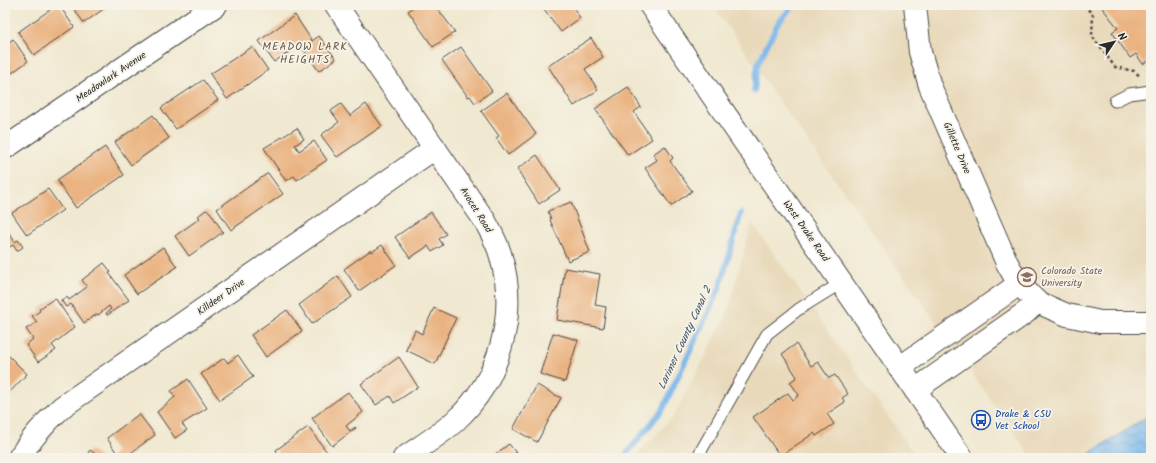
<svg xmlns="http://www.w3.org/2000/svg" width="1156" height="463" font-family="Kalam,sans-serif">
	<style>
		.built { fill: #e8d9ba }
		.water { fill: url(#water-waves); stroke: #52708b }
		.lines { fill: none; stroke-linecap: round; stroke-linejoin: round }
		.stream { stroke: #78b6eb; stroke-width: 5.5 }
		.building { fill: #eab381 }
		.lane-casing { stroke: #494744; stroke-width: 13 }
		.street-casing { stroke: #494744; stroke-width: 24 }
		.primary-casing { stroke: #494744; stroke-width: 24 }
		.path { stroke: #494744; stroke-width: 2.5; stroke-dasharray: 3 3; stroke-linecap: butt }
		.lane { stroke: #fff; stroke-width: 11 }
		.street { stroke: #fff; stroke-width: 22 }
		.primary { stroke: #fff; stroke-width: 22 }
		.labels { text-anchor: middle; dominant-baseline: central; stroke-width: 3.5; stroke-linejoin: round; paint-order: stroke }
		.street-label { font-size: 10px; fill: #2b2b2b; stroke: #f7f3e8 }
		.education-label { font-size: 10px; fill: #785e54; stroke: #f7f3e8; text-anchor: start }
		.transit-label { font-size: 10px; fill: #164399; stroke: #f7f3e8; text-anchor: start }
		.neighbourhood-label { font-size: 11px; letter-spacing: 1px; fill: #6e5b49; stroke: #f7f3e8 }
		.water-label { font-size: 11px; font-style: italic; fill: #425565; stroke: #f7f3e8 }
	</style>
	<defs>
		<pattern id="water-waves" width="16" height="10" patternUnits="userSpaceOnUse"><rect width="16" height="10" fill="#78b6eb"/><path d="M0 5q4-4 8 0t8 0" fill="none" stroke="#6394bf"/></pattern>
	</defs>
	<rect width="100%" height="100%" fill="#f7f3e8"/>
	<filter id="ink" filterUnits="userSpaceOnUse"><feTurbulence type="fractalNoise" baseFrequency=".025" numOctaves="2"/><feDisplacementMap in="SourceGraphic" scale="8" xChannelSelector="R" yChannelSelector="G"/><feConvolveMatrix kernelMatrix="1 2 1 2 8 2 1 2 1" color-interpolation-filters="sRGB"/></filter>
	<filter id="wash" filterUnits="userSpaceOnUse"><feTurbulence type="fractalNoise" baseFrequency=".012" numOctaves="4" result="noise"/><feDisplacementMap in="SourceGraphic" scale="16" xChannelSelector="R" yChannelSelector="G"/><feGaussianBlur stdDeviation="0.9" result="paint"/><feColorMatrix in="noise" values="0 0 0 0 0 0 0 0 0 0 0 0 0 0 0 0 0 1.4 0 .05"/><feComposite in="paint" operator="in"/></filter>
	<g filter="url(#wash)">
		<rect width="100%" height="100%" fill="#f0e8d0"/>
		<!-- built -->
		<g class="built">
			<polygon points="713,5 1151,5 1151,458 1032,458 776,96"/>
			<polygon points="752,223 917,458 634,458 674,416 726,317"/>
		</g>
		<!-- water -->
		<polygon class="water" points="1151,414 1151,458 1089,458 1090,453"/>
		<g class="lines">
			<!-- stream -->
			<g class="stream">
				<polyline points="754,91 758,64 777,25 793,5"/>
				<polyline points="623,458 663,409 720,287 741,213"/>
			</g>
		</g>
		<g id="blocks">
			<!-- building -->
			<g class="building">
				<polygon points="57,5 59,5 74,27 34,55 18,32"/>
				<polygon points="71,5 109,5 84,23"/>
				<polygon points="415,5 435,5 455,32 433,47 408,11"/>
				<polygon points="541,5 572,5 580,18 561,32"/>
				<polygon points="1100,5 1151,5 1151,67 1147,61 1143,64 1136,54 1130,58 1112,32 1118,28"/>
				<polygon points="295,15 312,41 319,36 336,59 319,71 300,45 274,62 259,41"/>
				<polygon points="591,38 603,57 585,69 598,90 574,106 548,66"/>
				<polygon points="13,39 28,61 5,78 5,45"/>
				<polygon points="252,47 268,70 227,99 210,74"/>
				<polygon points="461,47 492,91 475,103 470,96 468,97 442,60"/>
				<polygon points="203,80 218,100 176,129 161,108"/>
				<polygon points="628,87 641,107 634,112 652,139 628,155 595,109"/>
				<polygon points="507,93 536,134 508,155 496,138 499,136 481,111"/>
				<polygon points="341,104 350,116 366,104 382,126 337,157 321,135 339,122 331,111"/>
				<polygon points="153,115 169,138 131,165 115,142"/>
				<polygon points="297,128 304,139 295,145 299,151 314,141 327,160 297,180 294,176 286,181 264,148"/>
				<polygon points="665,146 673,158 670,161 692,191 671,206 645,168 657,160 653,154"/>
				<polygon points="105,147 124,175 76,208 57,180"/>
				<polygon points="537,155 560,190 539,204 517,169"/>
				<polygon points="268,173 283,194 231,230 217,209"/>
				<polygon points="48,189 63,210 27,235 12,213"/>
				<polygon points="571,202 590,252 568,261 550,220 551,219 548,211"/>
				<polygon points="206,210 210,212 223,232 189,256 175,236 200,218 198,216"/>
				<polygon points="431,212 446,234 439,239 443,245 432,252 428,246 410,258 395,237"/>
				<polygon points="5,227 15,242 18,240 23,247 17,251 13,245 5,250"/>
				<polygon points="382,245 396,265 359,291 344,269 371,250 372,252"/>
				<polygon points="163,247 177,267 137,294 124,275"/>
				<polygon points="104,263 111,272 109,273 129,300 107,315 106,313 111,309 109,306 98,315 97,314 84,323 71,304 66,307 61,300 67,297 69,300 87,287 82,280"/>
				<polygon points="565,268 600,274 595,305 606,307 603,328 557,320"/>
				<polygon points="338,276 352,297 312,324 299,305"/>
				<polygon points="55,298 75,327 52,345 56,350 38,362 26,345 33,339 26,329 37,322 32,316 40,311 39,309"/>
				<polygon points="434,308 456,318 435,364 406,350 415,330 422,334"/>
				<polygon points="287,310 302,331 266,357 251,335"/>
				<polygon points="553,333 578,340 565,382 540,374"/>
				<polygon points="796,344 811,366 818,362 829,378 835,375 848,394 842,398 845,402 827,414 834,424 816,436 814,433 780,456 753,417 788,393 793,400 799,395 790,382 797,377 782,354"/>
				<polygon points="8,355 27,374 5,397 5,358"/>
				<polygon points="238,355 253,377 220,400 201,374 224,358 228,363"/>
				<polygon points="399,357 418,387 394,403 390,396 376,405 361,384"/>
				<polygon points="188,379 207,408 182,424 187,430 175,438 157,412 175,397 171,391"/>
				<polygon points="537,385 561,398 537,442 513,429"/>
				<polygon points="348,392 363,412 346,426 350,431 355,427 356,428 332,446 312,418"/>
				<polygon points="139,414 155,435 124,458 110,458 116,452 107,438"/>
				<polygon points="308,427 327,452 318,458 280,458 276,450"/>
				<polygon points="509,444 520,458 490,458"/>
				<polygon points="90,450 101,458 85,458"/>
			</g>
		</g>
	</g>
	<g filter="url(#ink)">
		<use href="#blocks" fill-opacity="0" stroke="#494744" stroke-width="1"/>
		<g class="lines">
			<!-- lane casing -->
			<g class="lane-casing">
				<g id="lane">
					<polyline points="1115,101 1129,94 1151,91"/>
					<polyline points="697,458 767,334 799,309 841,283"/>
				</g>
			</g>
			<!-- street casing -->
			<g class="street-casing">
				<g id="street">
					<path d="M336 5 485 221C491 232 498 244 501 257 518 315 500 380 455 421 440 435 421 446 404 458"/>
					<polyline points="915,5 920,52 930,86 1007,263 1019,284 1037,302 1067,315 1100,322 1151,322"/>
					<polyline points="5,148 216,5"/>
					<polyline points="899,368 1019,284"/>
					<polyline points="915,390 1025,313 1037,302"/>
					<path d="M19 458C31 438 45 423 62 407L435 148"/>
				</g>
			</g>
			<!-- primary casing -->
			<g class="primary-casing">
				<polyline id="primary" points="650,5 962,458"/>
			</g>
			<!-- path -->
			<polyline class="path" points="1084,5 1093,15 1092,36 1115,67 1134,71 1141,77"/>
			<!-- lane -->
			<use href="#lane" class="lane"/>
			<!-- street -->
			<use href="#street" class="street"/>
			<!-- primary -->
			<use href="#primary" class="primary"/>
		</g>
	</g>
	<!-- icons -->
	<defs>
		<g id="university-ring" transform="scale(1)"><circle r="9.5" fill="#f7f3e8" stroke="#8d6e63" stroke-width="1.5"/><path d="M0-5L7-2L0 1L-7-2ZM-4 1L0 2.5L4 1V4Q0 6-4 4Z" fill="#8d6e63"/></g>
		<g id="bus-ring" transform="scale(1)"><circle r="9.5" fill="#f7f3e8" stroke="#1a4fb4" stroke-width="1.5"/><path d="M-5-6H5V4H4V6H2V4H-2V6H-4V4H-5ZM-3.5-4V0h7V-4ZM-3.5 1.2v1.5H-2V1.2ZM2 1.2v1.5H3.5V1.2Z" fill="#1a4fb4"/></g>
	</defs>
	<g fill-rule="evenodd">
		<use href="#university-ring" x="1027" y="277"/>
		<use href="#bus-ring" x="981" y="420"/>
	</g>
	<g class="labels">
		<!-- street labels -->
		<g class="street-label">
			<text transform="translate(111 77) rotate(-34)">Meadowlark Avenue</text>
			<text transform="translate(957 148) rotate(67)">Gillette Drive</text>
			<text transform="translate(476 210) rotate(58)">Avocet Road</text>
			<text transform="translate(806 231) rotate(55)">West Drake Road</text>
			<text transform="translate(221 297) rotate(-35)">Killdeer Drive</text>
		</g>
		<!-- education labels -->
		<g class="education-label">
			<text x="1041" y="271">Colorado State<tspan x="1041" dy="12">University</tspan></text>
		</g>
		<!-- transit labels -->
		<g class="transit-label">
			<text x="995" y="414">Drake &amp; CSU<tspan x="995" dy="12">Vet School</tspan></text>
		</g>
		<!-- neighbourhood labels -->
		<g class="neighbourhood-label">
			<text x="305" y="47">MEADOW LARK<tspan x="305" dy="13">HEIGHTS</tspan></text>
		</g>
		<!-- water labels -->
		<g class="water-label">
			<text transform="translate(685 338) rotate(-65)">Larimer County Canal 2</text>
		</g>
	</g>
	<!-- margin -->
	<rect width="1156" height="463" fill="none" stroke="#f7f3e8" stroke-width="20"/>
	<!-- north arrow -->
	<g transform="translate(1114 42) rotate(55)" stroke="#f7f3e8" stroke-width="3" paint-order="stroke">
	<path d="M0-3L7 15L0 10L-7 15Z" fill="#2b2b2b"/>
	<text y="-6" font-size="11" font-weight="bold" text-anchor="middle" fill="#2b2b2b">N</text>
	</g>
</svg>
